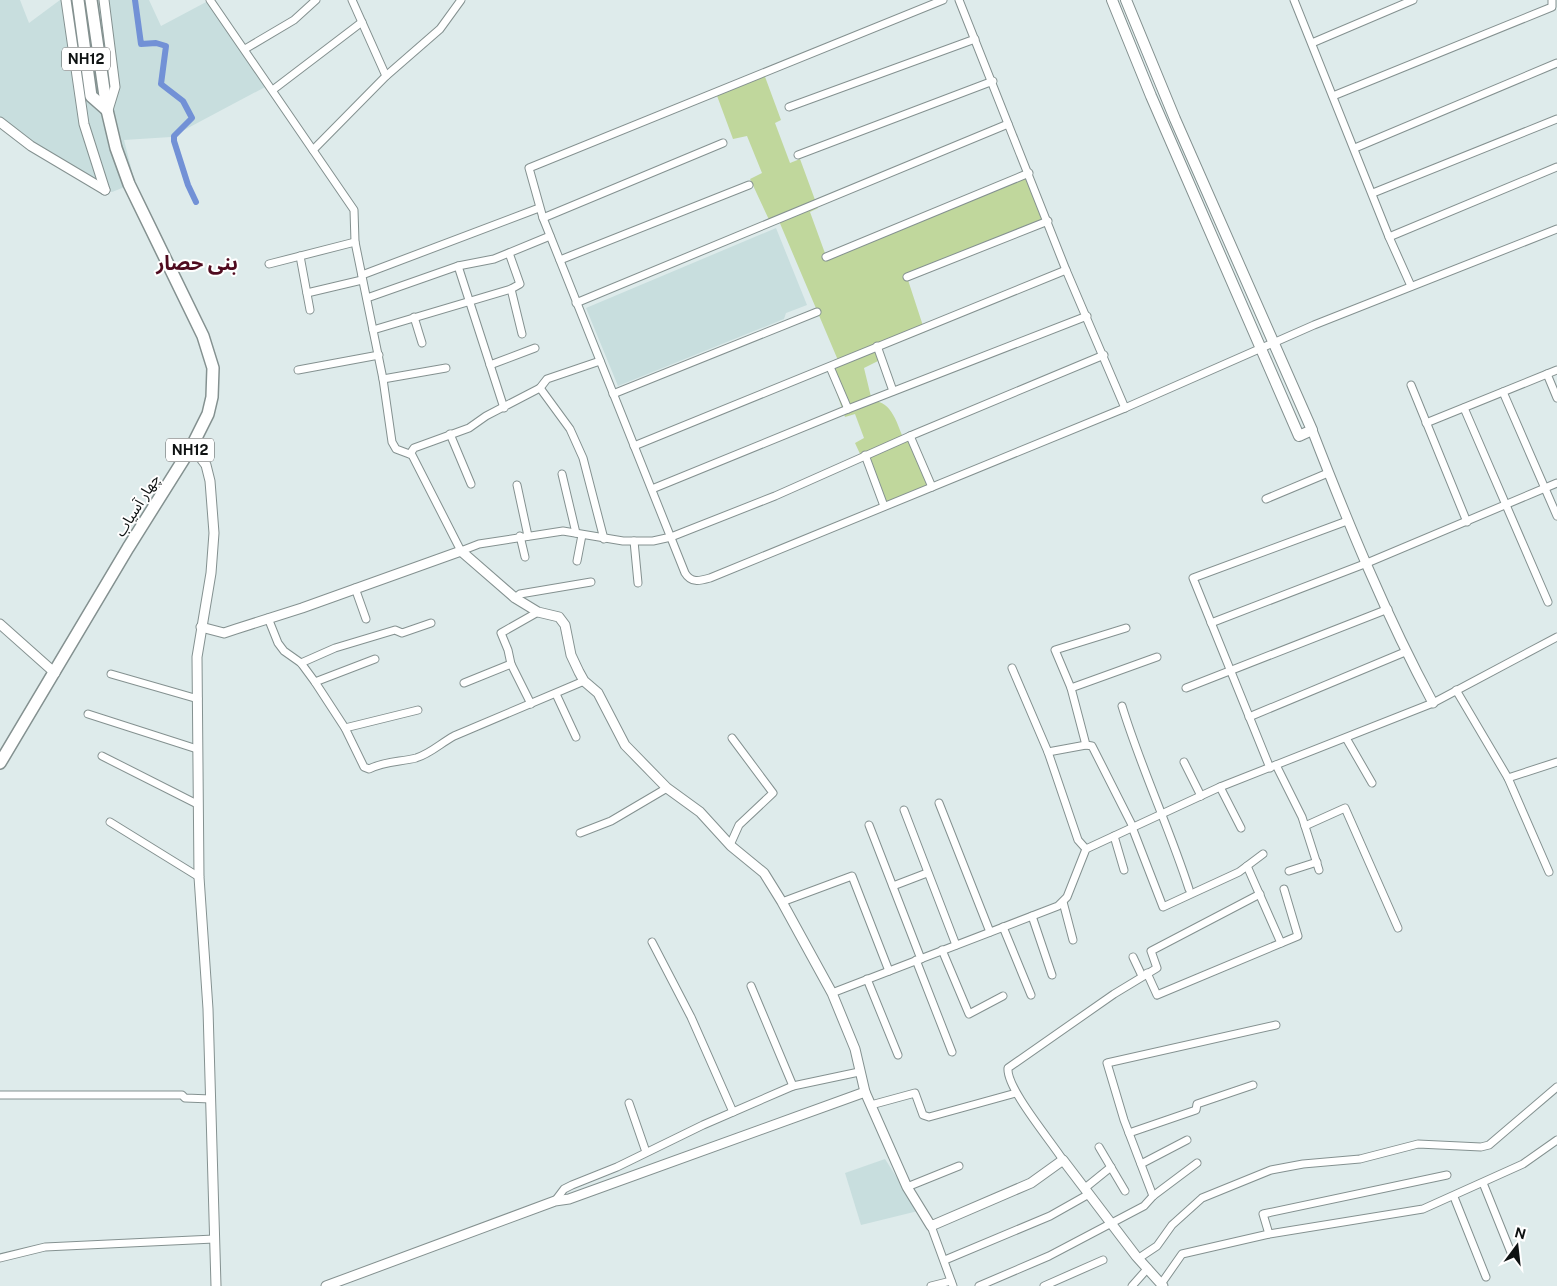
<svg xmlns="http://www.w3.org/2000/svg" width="1557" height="1286" font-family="'Public Sans','Noto Sans Arabic',sans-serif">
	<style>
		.built { fill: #c8dede }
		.green { fill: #c0d79c }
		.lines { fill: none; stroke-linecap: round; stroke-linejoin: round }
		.canal { stroke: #7291d6; stroke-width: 6 }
		.minor-casing { stroke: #849190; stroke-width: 9 }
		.tertiary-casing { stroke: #849190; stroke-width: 11 }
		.secondary-casing { stroke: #849190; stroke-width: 12 }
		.trunk-casing { stroke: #849190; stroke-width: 14 }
		.minor { stroke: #fff; stroke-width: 7 }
		.tertiary { stroke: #fff; stroke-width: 9 }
		.secondary { stroke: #fff; stroke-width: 10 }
		.trunk { stroke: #fff; stroke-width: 11 }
		.labels { text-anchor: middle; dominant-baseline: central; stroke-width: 4; stroke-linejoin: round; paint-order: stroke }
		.shield { fill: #fff; stroke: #565959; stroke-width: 1 }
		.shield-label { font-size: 14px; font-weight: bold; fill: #0e1212 }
		.street-label { font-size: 15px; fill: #0e1212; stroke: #fff }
		.district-label { font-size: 20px; font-weight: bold; fill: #500b1f; stroke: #fff }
	</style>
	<rect width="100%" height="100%" fill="#deebeb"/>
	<!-- built -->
	<g class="built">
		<polygon points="0,0 20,0 29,23 60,0 149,0 161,26 208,1 267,86 171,137 124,140 135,183 112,192 105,190 0,122"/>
		<polygon points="776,228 807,305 786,313 784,319 618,386 586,308"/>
		<polygon points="885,1159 918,1211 861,1225 845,1173"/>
	</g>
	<!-- green -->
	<path class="green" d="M764 74 781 120 775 123 790 163 800 159 818 208 810 212 826 256 1029 173 1048 221 907 277 925 332 876 351 878 361 864 368 872 401C893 401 897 425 905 442L913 439 932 487 884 506 855 443 864 438 855 414 845 417 829 371 840 365 779 221 771 224 750 179 762 173 747 136 733 139 716 93Z"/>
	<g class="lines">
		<!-- canal -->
		<polyline class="canal" points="135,0 141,44 156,43 166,46 161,84 183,101 192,118 174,136 174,141 188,185 196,202"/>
		<!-- minor casing -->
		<g class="minor-casing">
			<g id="minor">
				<polyline points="210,0 354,210 355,242 383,379 392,442 396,449 412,455 461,551 479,544 563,531 623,541 653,541 671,537 775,496 910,436 1104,355"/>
				<polyline points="352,0 386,76"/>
				<path d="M943 0 529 168 543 218 685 573C691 583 699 581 710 578L1125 408 1314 325 1557 229"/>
				<polyline points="959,0 1066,270 1125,408"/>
				<polyline points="1294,0 1389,237 1411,286"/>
				<polyline points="1312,43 1413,0"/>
				<polyline points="245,49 294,20 316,0"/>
				<polyline points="274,89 362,22"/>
				<polyline points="1333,96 1552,7 1552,0"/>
				<polyline points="789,107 975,39"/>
				<polyline points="1355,148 1557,63"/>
				<polyline points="313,150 386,76 440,29 461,0"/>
				<polyline points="798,155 993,81"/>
				<polyline points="1373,193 1557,119"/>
				<polyline points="543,218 723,143"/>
				<polyline points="1389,237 1557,167"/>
				<polyline points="300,256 310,310"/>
				<polyline points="826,257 1029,173"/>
				<polyline points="560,260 749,185"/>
				<polyline points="269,264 355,242"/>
				<polyline points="458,266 504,408"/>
				<polyline points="362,275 539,208"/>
				<polyline points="907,277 1048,221"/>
				<polyline points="511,289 522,334"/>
				<polyline points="307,293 362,280"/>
				<polyline points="367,298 458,266 494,259 550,236"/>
				<polyline points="576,303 1008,124"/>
				<polyline points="414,317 422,343"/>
				<polyline points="373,330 511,289 520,284 509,253"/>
				<polyline points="877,346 893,391"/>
				<polyline points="490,365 535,348"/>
				<polyline points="830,367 848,409"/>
				<polyline points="298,370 379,355"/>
				<polyline points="1547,374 1557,398"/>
				<polyline points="383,379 446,368"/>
				<polyline points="1411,385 1467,522"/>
				<polyline points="540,388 570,429 583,458 604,539"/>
				<polyline points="1503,392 1557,516"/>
				<polyline points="613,394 817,312"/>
				<polyline points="1464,408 1548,602"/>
				<polyline points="1426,423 1557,370"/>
				<polyline points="450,434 471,484"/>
				<polyline points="910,436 932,487"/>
				<polyline points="634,446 1066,270"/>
				<polyline points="410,454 414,448 469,428 486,416 540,388 547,379 600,361"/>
				<polyline points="865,455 884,506"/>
				<polyline points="562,474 576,533"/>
				<polyline points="517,485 528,536"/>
				<polyline points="652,489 848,409 1087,316"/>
				<polyline points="1266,499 1328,473"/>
				<polyline points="520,536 525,557"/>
				<polyline points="634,541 638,583"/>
				<polyline points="577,561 582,535"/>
				<polyline points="355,588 366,619"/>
				<polyline points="515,598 520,594 591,582"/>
				<path d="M268 618 278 643 284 651 301 663 315 682 345 728 364 767 369 769C385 761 400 762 416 758 430 754 441 743 454 736L584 681"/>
				<polyline points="1211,623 1367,563 1557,483"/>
				<polyline points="1126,628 1055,650 1071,688 1086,745 1092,746 1133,827"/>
				<polyline points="301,663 335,648 395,630 402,633 431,623"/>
				<polyline points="1012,668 1048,752 1078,840 1086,849"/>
				<polyline points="111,674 198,699"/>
				<polyline points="315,682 375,659"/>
				<polyline points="464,683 511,664"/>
				<polyline points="1071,688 1157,657"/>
				<polyline points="1186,688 1388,609"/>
				<polyline points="1456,690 1508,778 1549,872"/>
				<polyline points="556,694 576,737"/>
				<polyline points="531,704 511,664 508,650 501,633 538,612"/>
				<path d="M1122 706C1141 768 1169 827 1189 889"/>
				<polyline points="88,714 197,749"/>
				<polyline points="1249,717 1405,652"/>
				<polyline points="345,728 418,710"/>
				<polyline points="1346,738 1372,783"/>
				<polyline points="1048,752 1086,745"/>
				<polyline points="102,756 197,804"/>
				<polyline points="1184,762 1201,796"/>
				<polyline points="1276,765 1302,817 1319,870"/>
				<polyline points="1270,768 1193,578 1347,521"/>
				<polyline points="1508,778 1557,762"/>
				<polyline points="1220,787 1241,828"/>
				<polyline points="939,803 990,932"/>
				<polyline points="904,810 956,945"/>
				<polyline points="110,822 199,877"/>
				<polyline points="869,825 921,959"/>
				<polyline points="1305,826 1345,808 1398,928"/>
				<polyline points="1132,827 1163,907 1239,872 1263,854"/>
				<polyline points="580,833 611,821 667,788"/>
				<polyline points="1114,836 1124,870"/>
				<polyline points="730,845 739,825 773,793 732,738"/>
				<polyline points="1247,866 1281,943"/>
				<polyline points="1289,871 1317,862"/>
				<polyline points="893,886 927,873"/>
				<polyline points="782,902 852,876 889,971"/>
				<polyline points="1063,902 1073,940"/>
				<polyline points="1032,916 1052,975"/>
				<polyline points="1003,927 1031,995"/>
				<polyline points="652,942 691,1017 733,1112"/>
				<polyline points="942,950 969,1014 1003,996"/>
				<polyline points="1133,957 1142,976"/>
				<polyline points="916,960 952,1052"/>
				<polyline points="1147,973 1157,995 1298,936 1284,889"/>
				<polyline points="867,979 898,1055"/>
				<polyline points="751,986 793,1086"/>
				<polyline points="832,993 1058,906 1067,897 1086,849 1220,787 1433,703 1557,637"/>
				<polyline points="0,1095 182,1095 185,1098 211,1099"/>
				<polyline points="629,1103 646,1152"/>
				<polyline points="871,1105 915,1093 923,1115 929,1117 1016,1093"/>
				<polyline points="1129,1133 1196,1110 1197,1104 1253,1085"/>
				<polyline points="1099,1147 1125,1191"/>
				<path d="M1063 1160C1051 1141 1006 1088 1008 1068L1114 994 1157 968 1151 951 1260 894"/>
				<polyline points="1141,1164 1187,1140"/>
				<polyline points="1483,1183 1512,1255"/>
				<polyline points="907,1187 959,1166"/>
				<polyline points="1085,1188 1111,1167"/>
				<polyline points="1153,1196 1124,1120 1107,1063 1276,1025"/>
				<polyline points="1454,1197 1486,1277"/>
				<polyline points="555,1201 564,1189 572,1185 617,1167 703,1125 793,1086 859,1072"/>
				<polyline points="931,1226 953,1286"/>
				<polyline points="1269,1234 1263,1214 1447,1175"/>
				<polyline points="0,1258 45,1247 214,1239"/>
				<polyline points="1139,1258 1157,1246 1172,1225 1202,1198 1271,1170 1303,1164 1360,1159 1418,1144 1481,1147 1489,1145 1557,1087"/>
				<polyline points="945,1260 1050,1216 1089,1194"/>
				<polyline points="1161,1284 1182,1254 1269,1234 1423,1209 1523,1164 1557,1140"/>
				<polyline points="931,1286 951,1281"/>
				<polyline points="979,1286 1049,1256 1144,1206 1153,1196 1197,1163"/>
				<polyline points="1044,1286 1103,1260"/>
				<polyline points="1132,1286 1148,1268"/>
			</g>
		</g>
		<!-- tertiary casing -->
		<g class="tertiary-casing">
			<g id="tertiary">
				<polyline points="66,0 84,124 105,190"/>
				<polyline points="104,0 115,87 108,110"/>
				<polyline points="0,122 31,146 105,190"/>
				<path d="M1312 430C1348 523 1386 616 1433 703"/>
				<polyline points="192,446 206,465 210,481 214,533 211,573 197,657 199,877 208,1009 216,1286"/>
				<polyline points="0,624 55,673"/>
				<polyline points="201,627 224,633 236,629 302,608 461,551 515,598 538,612 559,617 565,625 571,655 579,672 584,681 598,693 625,745 667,788 700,812 731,846 764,873 782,902 832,993 855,1049 865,1092 907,1187 931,1226 1031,1183 1063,1160 1136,1256 1163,1286"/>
				<polyline points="326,1286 555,1201 569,1199 865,1092"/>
			</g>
		</g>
		<!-- secondary casing -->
		<g class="secondary-casing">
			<polyline id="secondary" points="1112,0 1151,96 1299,436 1312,430 1175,119 1126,0"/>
		</g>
		<!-- trunk casing -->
		<g class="trunk-casing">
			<g id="trunk">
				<polyline points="78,0 91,96 107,110"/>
				<polyline points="0,763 128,548 192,446 208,414 212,397 213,368 203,336 129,184 116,148 107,110 91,0"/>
			</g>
		</g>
		<!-- minor -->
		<use href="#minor" class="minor"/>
		<!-- tertiary -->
		<use href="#tertiary" class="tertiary"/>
		<!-- secondary -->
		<use href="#secondary" class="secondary"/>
		<!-- trunk -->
		<use href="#trunk" class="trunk"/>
	</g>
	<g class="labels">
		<!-- shield labels -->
		<g class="shield">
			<rect x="62" y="47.5" width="48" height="23" rx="4"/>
			<rect x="166" y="438.5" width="48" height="23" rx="4"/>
		</g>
		<g class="shield-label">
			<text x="86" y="59">NH12</text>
			<text x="190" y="450">NH12</text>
		</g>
		<!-- street labels -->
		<g class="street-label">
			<text transform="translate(137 505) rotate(-58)">چهار آسیاب</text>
		</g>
		<!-- district labels -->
		<g class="district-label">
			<text x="197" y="263">بنی حصار</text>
		</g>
	</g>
	<!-- north arrow -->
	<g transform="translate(1517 1246) rotate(15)" stroke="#ffffff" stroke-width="4" paint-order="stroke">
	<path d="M0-4L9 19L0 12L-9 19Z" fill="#0e1212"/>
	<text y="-8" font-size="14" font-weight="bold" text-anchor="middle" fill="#0e1212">N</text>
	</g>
</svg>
